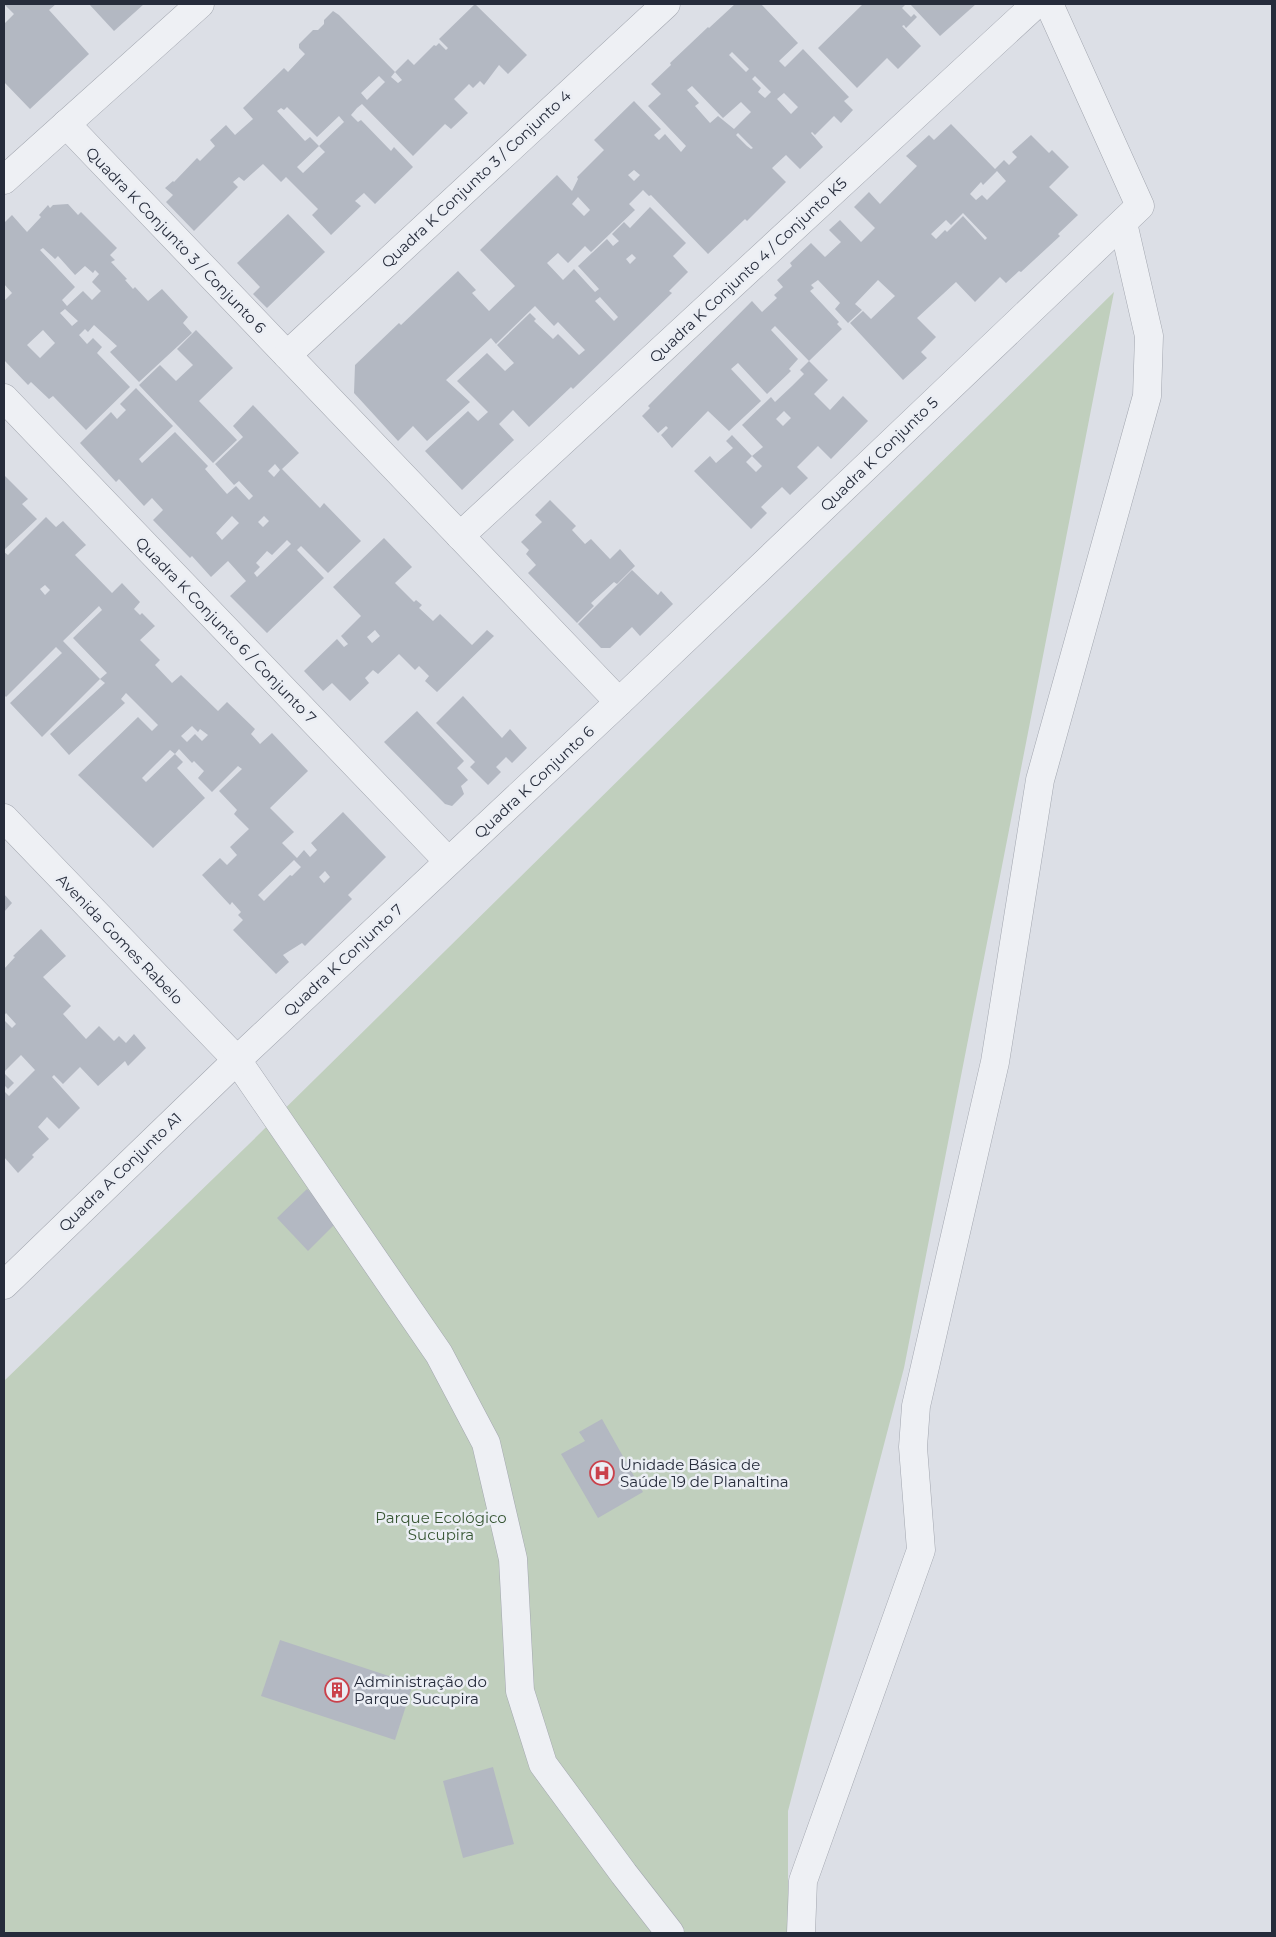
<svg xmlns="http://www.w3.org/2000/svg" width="1276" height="1937" font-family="Montserrat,sans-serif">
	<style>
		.green { fill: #c0cfbd }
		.building { fill: #b3b8c2; fill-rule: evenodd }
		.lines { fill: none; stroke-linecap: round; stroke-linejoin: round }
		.street-casing { stroke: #a2a6af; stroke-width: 29 }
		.street { stroke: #eef0f4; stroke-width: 28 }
		.labels { text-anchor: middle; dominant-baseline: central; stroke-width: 5; stroke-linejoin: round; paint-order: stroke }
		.street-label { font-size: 15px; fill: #262c3b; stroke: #ebeef4 }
		.poi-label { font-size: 15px; fill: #262c3b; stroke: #ebeef4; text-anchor: start }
		.park-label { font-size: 15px; fill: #385734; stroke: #ebeef4 }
	</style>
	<rect width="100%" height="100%" fill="#dcdfe6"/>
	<!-- green -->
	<polygon class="green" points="1114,292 904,1368 788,1811 788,1933 4,1933 4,1381 247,1146"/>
	<!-- building -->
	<g class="building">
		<polygon points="4,4 56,4 49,10 89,54 30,109 4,82 4,24 14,14"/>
		<polygon points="89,4 144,4 114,31"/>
		<path d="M475 4 527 55 508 74 499 65 484 85 480 81 473 88 469 84 454 99 468 113 451 129 445 124 413 156 362 104 357 108 351 115 358 122 361 120 391 151 394 147 413 167 375 204 364 193 355 201 361 206 331 235 312 215 318 209 286 177 281 182 263 164 244 181 239 177 233 182 238 187 194 231 166 202 173 195 165 188 173 181 174 182 197 158 200 161 215 146 210 140 226 125 235 135 253 119 243 108 284 68 288 72 305 54 299 48V44L313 30H318L324 24V20L333 11 339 15 395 72 391 77 398 83 402 80 395 72 408 59 414 65 434 45 436 46 439 43 446 50 448 48 439 39ZM379 76 385 82 367 100 361 93ZM287 107 317 137 339 116 344 122 319 146 325 152 303 173 297 167 319 146 310 137 305 141 277 111 281 108 284 110Z"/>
		<path d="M735 4H761L798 43 779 61 785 67 803 49 849 97 844 101 853 110 841 123 834 116 815 135 812 132 811 133 823 147 800 169 786 155 772 168 786 182 747 221 745 219 708 254 651 195 649 196 643 190 629 204 635 210 591 252 585 246 568 263 558 253 547 263 563 280 574 269 595 292 599 289 578 266 607 239 613 246 619 241 612 234 624 222 630 228 650 207 686 243 673 256 688 272 669 291 672 293 573 389 571 387 529 427 513 410 499 424 514 440 462 490 425 451 468 411 478 421 488 412 457 381 487 353 505 371 514 363 497 345 530 313 536 319 534 321 553 339 558 334 579 355 585 350 558 322 554 326 535 306 496 344 491 338 446 380 470 402 427 441 413 426 398 441 354 393 355 365 399 323 401 325 458 271 476 290 472 293 489 311 515 286 480 250 557 175 572 191 578 179 577 177 604 150 594 140 634 101 661 129 654 135 659 140 665 134 681 152 686 146 648 106 661 94 651 84 671 65 670 63 708 27 709 28ZM732 52 749 69 746 72 729 55ZM755 76 771 92 765 98 758 92 761 88 752 79ZM692 86 723 118 741 102 751 112 734 129 718 116 710 123 695 106 699 103 687 90ZM784 93 798 107 791 114 777 99ZM738 133 753 148 751 149 747 146 736 135ZM634 170 640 175 634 181 628 175ZM578 197 590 210 584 216 572 204ZM632 254 636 258 630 264 626 259ZM600 297 618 317 614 321 595 301Z"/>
		<polygon points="863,4 906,4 902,8 911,17 914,14 917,17 906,28 904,25 902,26 921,46 898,69 887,58 857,88 818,48"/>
		<polygon points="910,4 976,4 940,36"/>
		<path d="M951 124 995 169 1004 160 1009 165 1017 157 1012 152 1031 135 1049 153 1052 150 1069 167 1049 187 1078 215 1058 234 1060 236 1021 272 1019 271 1006 283 1000 277 975 302 956 282 917 318 936 337 921 352 927 358 903 380 850 323 863 311 871 319 895 296 878 280 855 304 862 310 848 323 835 309 840 303 818 280 811 285 814 288 810 291 839 322 837 324 842 329 809 361 775 326 771 330 798 359 789 369 791 371 767 394 738 363 731 369 761 401 729 431 708 411 672 448 661 435 668 428 666 426 658 433 642 416 650 408 648 406 752 301 762 312 777 298 774 295 783 287 777 280 792 266 790 263 811 243 825 257 841 242 829 230 840 220 861 242 875 228 854 207 869 192 880 204 917 166 906 156 929 135 934 140ZM997 171 1006 181 987 200 982 195 976 200 970 194 981 182 983 185ZM963 213 987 238 985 240 963 216 947 232 945 230 936 239 931 234 946 220 951 225Z"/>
		<path d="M68 204 78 215 81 212 117 248 110 255 115 260 111 262 127 279 125 280 133 289 135 287 148 301 162 289 188 317 183 323 192 333 139 382 110 352 117 346 94 325 88 332 85 329 79 335 87 344 93 338 102 347 97 353 130 387 86 430 53 396 49 399 31 382 28 385 4 360V301L12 293 4 284V223L12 215 27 232 41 217 39 215 48 205 50 208 53 205ZM43 248 55 259 58 256 75 275 85 266 93 273 95 270 99 274 92 282 101 291 92 300 83 291 67 306 62 300 75 287 40 250ZM65 309 78 321 72 326 60 313ZM43 330 55 343 40 358 27 345Z"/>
		<polygon points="288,214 325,252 267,308 253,294 260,287 237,263"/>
		<polygon points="196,330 233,368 199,401 237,440 213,463 139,385 160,365 176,381 193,365 177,349"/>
		<path d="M809 361 828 380 814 394 830 410 843 396 868 421 831 459 818 446 797 467 808 478 790 495 782 487 761 507 767 513 751 529 694 471 710 456 716 463 733 448 726 441 732 435 752 456 746 462 756 472 762 466 752 456 763 447 742 425 771 397 775 402 792 386 804 374 800 370ZM784 411 791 418 783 426 776 419Z"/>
		<path d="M136 388 173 426 139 459 142 463 175 432 208 466 205 469 227 494 236 486 249 500 253 496 239 481 234 485 215 464 243 437 233 426 253 405 299 453 282 469 320 508 324 503 361 541 328 573 301 546 297 550 324 578 267 633 230 596 246 581 228 561 211 577 192 556 190 558 153 520 163 510 152 498 144 506 119 479 116 482 80 443 111 412 117 419 126 410 120 404ZM275 464 280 470 274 477 268 471ZM232 516 239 523 222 540 216 533ZM264 516 269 521 263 527 258 522ZM287 540 291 544 257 577 254 573 260 567 256 563 267 551 272 555Z"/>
		<polygon points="4,475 28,499 22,504 37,519 4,550"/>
		<polygon points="550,500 576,526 572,530 585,544 591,539 610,559 620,549 635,566 617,584 614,582 591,603 594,606 577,623 528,573 536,565 526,554 529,550 521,542 542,522 535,515"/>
		<path d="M46 517 56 527 63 521 86 545 75 555 112 593 122 583 140 602 134 609 140 615 142 613 155 626 140 640 160 660 155 665 172 683 181 675 218 711 227 702 255 729 251 734 260 744 272 733 308 771 270 808 294 832 282 843 297 858 304 850 310 857 317 850 311 843 343 812 386 857 348 895 352 899 305 946 302 943 283 955 289 962 276 974 233 930 243 920 238 915 241 912 232 902 230 905 202 875 220 858 227 865 237 855 230 847 249 829 234 814 237 810 219 791 242 769 238 766 212 792 198 778 204 771 194 761 192 763 179 749 175 754 170 750 142 778 146 782 175 754 183 762 177 768 205 798 153 848 78 775 138 717 152 731 158 725 126 693 121 699 125 703 69 755 50 734 105 683 100 679 107 673 73 638 102 610 99 606 63 641 100 679 42 737 10 703 62 653 56 647 6 697 4 695V583L5 581 4 580V552L8 555ZM45 585 50 590 45 595 40 589ZM192 726 198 732 200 729 208 735 202 741 195 734 187 742 181 736ZM294 860 301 867 292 876 290 875 264 901 258 895ZM325 871 330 877 324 883 319 877Z"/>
		<path d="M384 538 412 567 395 583 414 602 416 600 422 605 419 608 433 621 440 614 472 645 487 630 494 636 437 692 425 681 429 676 419 666 415 670 399 654 378 674 373 670 365 678 369 683 350 701 332 683 323 691 304 671 337 639 344 647 348 644 341 636 361 616 333 587ZM375 630 380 636 372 643 367 637Z"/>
		<polygon points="632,570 658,595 661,591 673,604 640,636 632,627 610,648 601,648 578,624"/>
		<polygon points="463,696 502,738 510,729 527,748 512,763 506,757 496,767 501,772 488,785 470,767 475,762 436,723"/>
		<polygon points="417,711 464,761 457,768 468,780 461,786 464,794 452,806 445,804 384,742"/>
		<polygon points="4,894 12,903 4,912"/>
		<polygon points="41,929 66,956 43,977 71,1006 63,1014 86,1039 99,1026 114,1041 119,1036 126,1043 134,1034 146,1048 128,1066 125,1061 98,1086 80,1067 63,1084 54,1075 52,1077 80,1108 59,1129 47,1117 38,1127 49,1139 32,1155 34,1157 18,1173 4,1157 4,1091 9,1096 35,1070 21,1055 4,1072 4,1020 12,1028 16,1024 6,1013 4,1016 4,969 15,957 13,956"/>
		<polygon points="4,1073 14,1083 8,1089 4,1085"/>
		<polygon points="307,1189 338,1221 308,1251 277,1218"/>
		<polygon points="602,1419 643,1492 598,1518 561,1454 585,1441 579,1432"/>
		<polygon points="280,1640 413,1684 395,1740 261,1696"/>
		<polygon points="493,1767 514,1844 463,1858 443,1781"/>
	</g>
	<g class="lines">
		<!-- street casing -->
		<g class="street-casing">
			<g id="street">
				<polyline points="66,124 619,702"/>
				<polyline points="4,180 200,4"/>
				<polyline points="287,355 666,4"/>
				<polyline points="4,398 448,861"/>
				<polyline points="460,536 1036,4"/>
				<polyline points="4,818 237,1060 439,1354 486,1443 513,1559 520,1691 543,1764 624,1874 670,1933"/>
				<polyline points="4,1285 237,1060 619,702 1140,206 1049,4"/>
				<polyline points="801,1933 803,1881 921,1550 913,1447 916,1406 995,1062 1040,780 1147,396 1149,336 1123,223"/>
			</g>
		</g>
		<!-- street -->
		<use href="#street" class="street"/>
	</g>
	<!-- icons -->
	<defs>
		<g id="hospital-ring" transform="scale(1.25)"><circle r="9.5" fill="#ebeef4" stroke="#ca414b" stroke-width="1.5"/><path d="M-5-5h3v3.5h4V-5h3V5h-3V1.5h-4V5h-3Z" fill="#ca414b"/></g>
		<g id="building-ring" transform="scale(1.25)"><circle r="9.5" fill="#ebeef4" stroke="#ca414b" stroke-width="1.5"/><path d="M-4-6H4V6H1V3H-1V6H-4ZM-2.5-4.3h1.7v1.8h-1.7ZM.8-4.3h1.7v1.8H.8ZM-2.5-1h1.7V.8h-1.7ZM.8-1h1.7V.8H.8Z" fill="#ca414b"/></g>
	</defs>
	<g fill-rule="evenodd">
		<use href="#hospital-ring" x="602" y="1473"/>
		<use href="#building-ring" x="337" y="1690"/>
	</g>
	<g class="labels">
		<!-- street labels -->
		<g class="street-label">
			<text transform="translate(476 179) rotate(-43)">Quadra K Conjunto 3 / Conjunto 4</text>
			<text transform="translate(176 240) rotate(46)">Quadra K Conjunto 3 / Conjunto 6</text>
			<text transform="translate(748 270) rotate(-43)">Quadra K Conjunto 4 / Conjunto K5</text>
			<text transform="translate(879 454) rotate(-44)">Quadra K Conjunto 5</text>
			<text transform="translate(226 630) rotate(46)">Quadra K Conjunto 6 / Conjunto 7</text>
			<text transform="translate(534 782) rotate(-43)">Quadra K Conjunto 6</text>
			<text transform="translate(120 939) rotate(46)">Avenida Gomes Rabelo</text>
			<text transform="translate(343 960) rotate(-43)">Quadra K Conjunto 7</text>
			<text transform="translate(120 1172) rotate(-44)">Quadra A Conjunto A1</text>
		</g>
		<!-- poi labels -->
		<g class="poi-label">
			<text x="620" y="1464">Unidade Básica de<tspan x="620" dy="17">Saúde 19 de Planaltina</tspan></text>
			<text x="354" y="1681">Administração do<tspan x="354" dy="17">Parque Sucupira</tspan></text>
		</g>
		<!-- park labels -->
		<g class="park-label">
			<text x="441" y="1517">Parque Ecológico<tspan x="441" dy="17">Sucupira</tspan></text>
		</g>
	</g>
	<!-- border -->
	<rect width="1276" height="1937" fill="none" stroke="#262c3b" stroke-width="10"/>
</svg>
